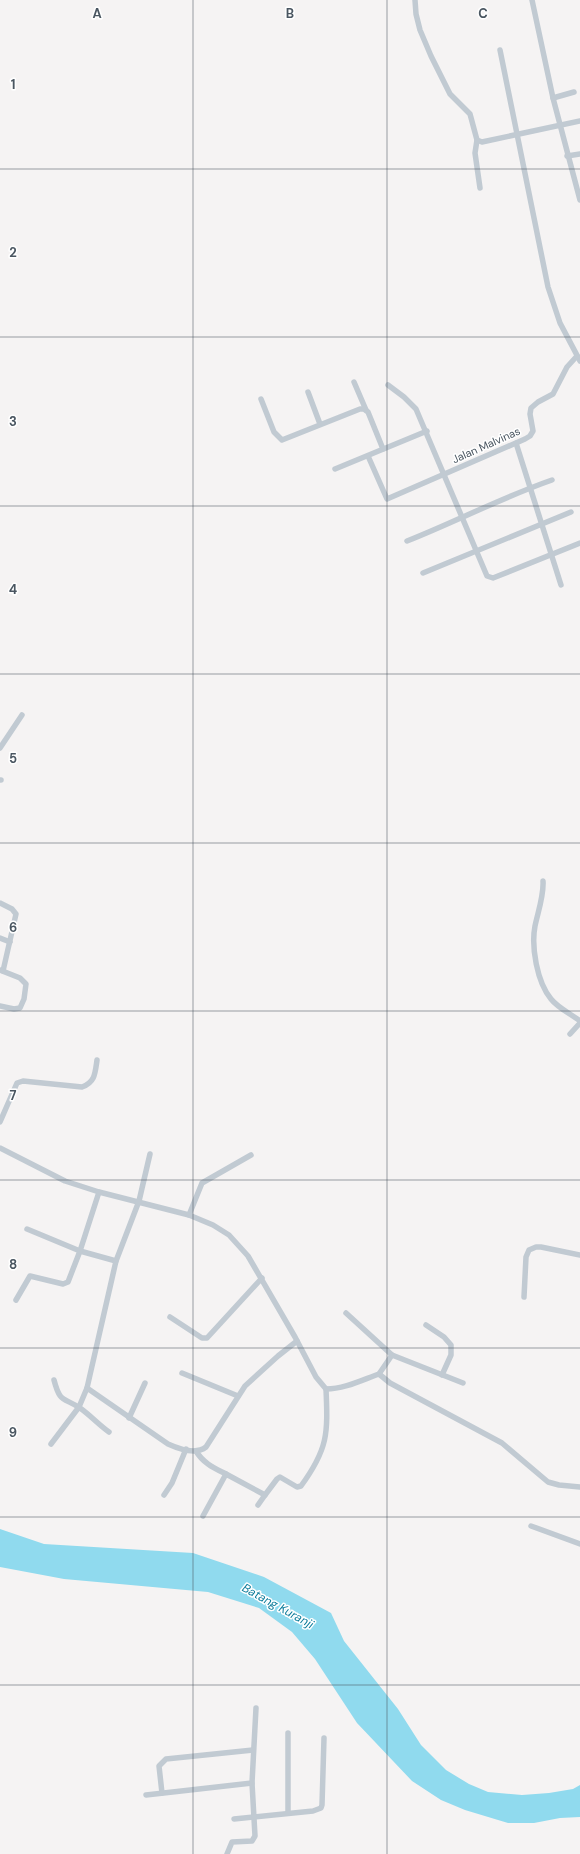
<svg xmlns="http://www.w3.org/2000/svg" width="580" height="1854" font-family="'DM Sans',sans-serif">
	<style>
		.water { fill: #90daee }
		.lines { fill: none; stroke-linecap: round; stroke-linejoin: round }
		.minor { stroke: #c1cad2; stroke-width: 5.5 }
		.grid { fill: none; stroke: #4a5661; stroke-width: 1; stroke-opacity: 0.55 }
		.labels { text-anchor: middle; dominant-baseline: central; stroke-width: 3; stroke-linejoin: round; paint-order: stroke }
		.street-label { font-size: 11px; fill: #4a5661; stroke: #fff }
		.water-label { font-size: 12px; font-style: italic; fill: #0c7c9b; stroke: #fff }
		.grid-label { font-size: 13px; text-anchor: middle; font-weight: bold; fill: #4a5661; stroke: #fff; stroke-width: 3; stroke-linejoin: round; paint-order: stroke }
	</style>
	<rect width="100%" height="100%" fill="#f5f3f3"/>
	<!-- water -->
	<polygon class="water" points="0,1529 44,1544 193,1553 264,1577 331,1613 344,1641 398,1709 421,1745 446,1770 469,1784 488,1792 522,1795 549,1793 573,1789 580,1785 580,1817 560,1818 534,1823 508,1823 465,1810 441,1800 412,1781 357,1723 315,1659 292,1632 259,1608 208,1592 64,1579 0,1567"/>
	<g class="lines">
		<!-- minor -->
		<g class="minor">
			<polyline points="415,0 416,14 420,30 431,56 450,94 470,114 477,140 482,142 580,121"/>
			<polyline points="532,0 553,98 580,200"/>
			<polyline points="500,50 548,287 560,323 580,361"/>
			<polyline points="553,98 574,92"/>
			<polyline points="477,140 475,153 480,188"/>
			<polyline points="567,156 580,154"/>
			<polyline points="354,382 366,410"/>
			<polyline points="388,385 404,397 416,409 487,576 493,578 580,543"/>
			<polyline points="308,392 320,424"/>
			<polyline points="261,399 274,432 282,440 360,409 364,409 368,412 383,449"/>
			<polyline points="516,443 561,585"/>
			<polyline points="368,456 387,499 525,439 530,436 533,431 530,414 531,408 538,402 553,394 567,367 577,356"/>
			<polyline points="335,469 427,431"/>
			<path d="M407 541C455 522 503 497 552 480"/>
			<polyline points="423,573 571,512"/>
			<polyline points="0,748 22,715"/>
			<polyline points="0,780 1,780"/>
			<path d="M543 881C544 895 538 912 535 926 531 947 537 982 551 999 558 1008 571 1014 580 1021"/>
			<polyline points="0,903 12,909 16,914 3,971"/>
			<polyline points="0,938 10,942"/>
			<polyline points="0,1006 14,1009 20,1008 24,999 26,984 20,978 0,970"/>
			<polyline points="570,1034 580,1023"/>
			<path d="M0 1122 17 1083 23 1081 82 1087C95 1082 95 1074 97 1060"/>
			<path d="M0 1148 65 1181 99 1192 189 1215 213 1225 229 1235 248 1256 295 1337 316 1377 326 1389C344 1389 362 1380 379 1374L390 1383 502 1443 548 1482 559 1485 580 1487"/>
			<polyline points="189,1215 202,1183 251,1155"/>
			<polyline points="27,1229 80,1251 116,1261"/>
			<polyline points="524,1297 526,1257 529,1250 536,1247 541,1247 580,1255"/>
			<polyline points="16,1300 30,1276 63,1284 68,1282 80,1251 99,1192"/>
			<polyline points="346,1313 392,1355 379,1374"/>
			<polyline points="170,1317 202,1338 207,1338 262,1278"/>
			<polyline points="426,1325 444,1337 451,1345 451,1355 442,1375"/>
			<polyline points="392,1355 463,1383"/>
			<polyline points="182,1373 238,1396"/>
			<path d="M54 1380C60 1403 63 1397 80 1408 90 1415 99 1425 109 1432"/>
			<path d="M87 1388 168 1444C179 1449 196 1455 206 1447L245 1386 278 1356 297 1341"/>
			<polyline points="129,1418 145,1383"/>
			<polyline points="51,1444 79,1407 87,1388 116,1261 139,1201 150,1154"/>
			<path d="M196 1451C203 1463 214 1468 226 1474"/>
			<polyline points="164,1495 172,1483 186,1449"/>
			<polyline points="258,1505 265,1495"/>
			<path d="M203 1516 226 1474 265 1495 277 1479 280 1477 297 1487 301 1486C328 1449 328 1434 326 1389"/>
			<polyline points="531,1526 580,1544"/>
			<polyline points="162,1793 159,1766 166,1759 253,1750"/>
			<polyline points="146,1795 252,1783"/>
			<polyline points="288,1813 288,1733"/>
			<polyline points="234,1819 313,1811 321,1808 322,1805 324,1738"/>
			<polyline points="227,1854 232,1842 252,1841 255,1836 252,1783 256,1708"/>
		</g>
	</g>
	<!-- grid -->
	<path class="grid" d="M193 0V1854M387 0V1854M0 169H580M0 337H580M0 506H580M0 674H580M0 843H580M0 1011H580M0 1180H580M0 1348H580M0 1517H580M0 1685H580"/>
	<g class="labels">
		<!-- street labels -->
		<g class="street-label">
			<text transform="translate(486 445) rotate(-24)">Jalan Malvinas</text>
		</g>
		<!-- water labels -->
		<g class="water-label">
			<text transform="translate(278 1606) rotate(29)">Batang Kuranji</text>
		</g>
	</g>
	<g class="grid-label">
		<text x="97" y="18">A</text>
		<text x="290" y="18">B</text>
		<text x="483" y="18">C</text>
		<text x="13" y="89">1</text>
		<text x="13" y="257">2</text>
		<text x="13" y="426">3</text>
		<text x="13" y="594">4</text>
		<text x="13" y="763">5</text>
		<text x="13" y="932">6</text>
		<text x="13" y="1100">7</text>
		<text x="13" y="1269">8</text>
		<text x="13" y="1437">9</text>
	</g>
</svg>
